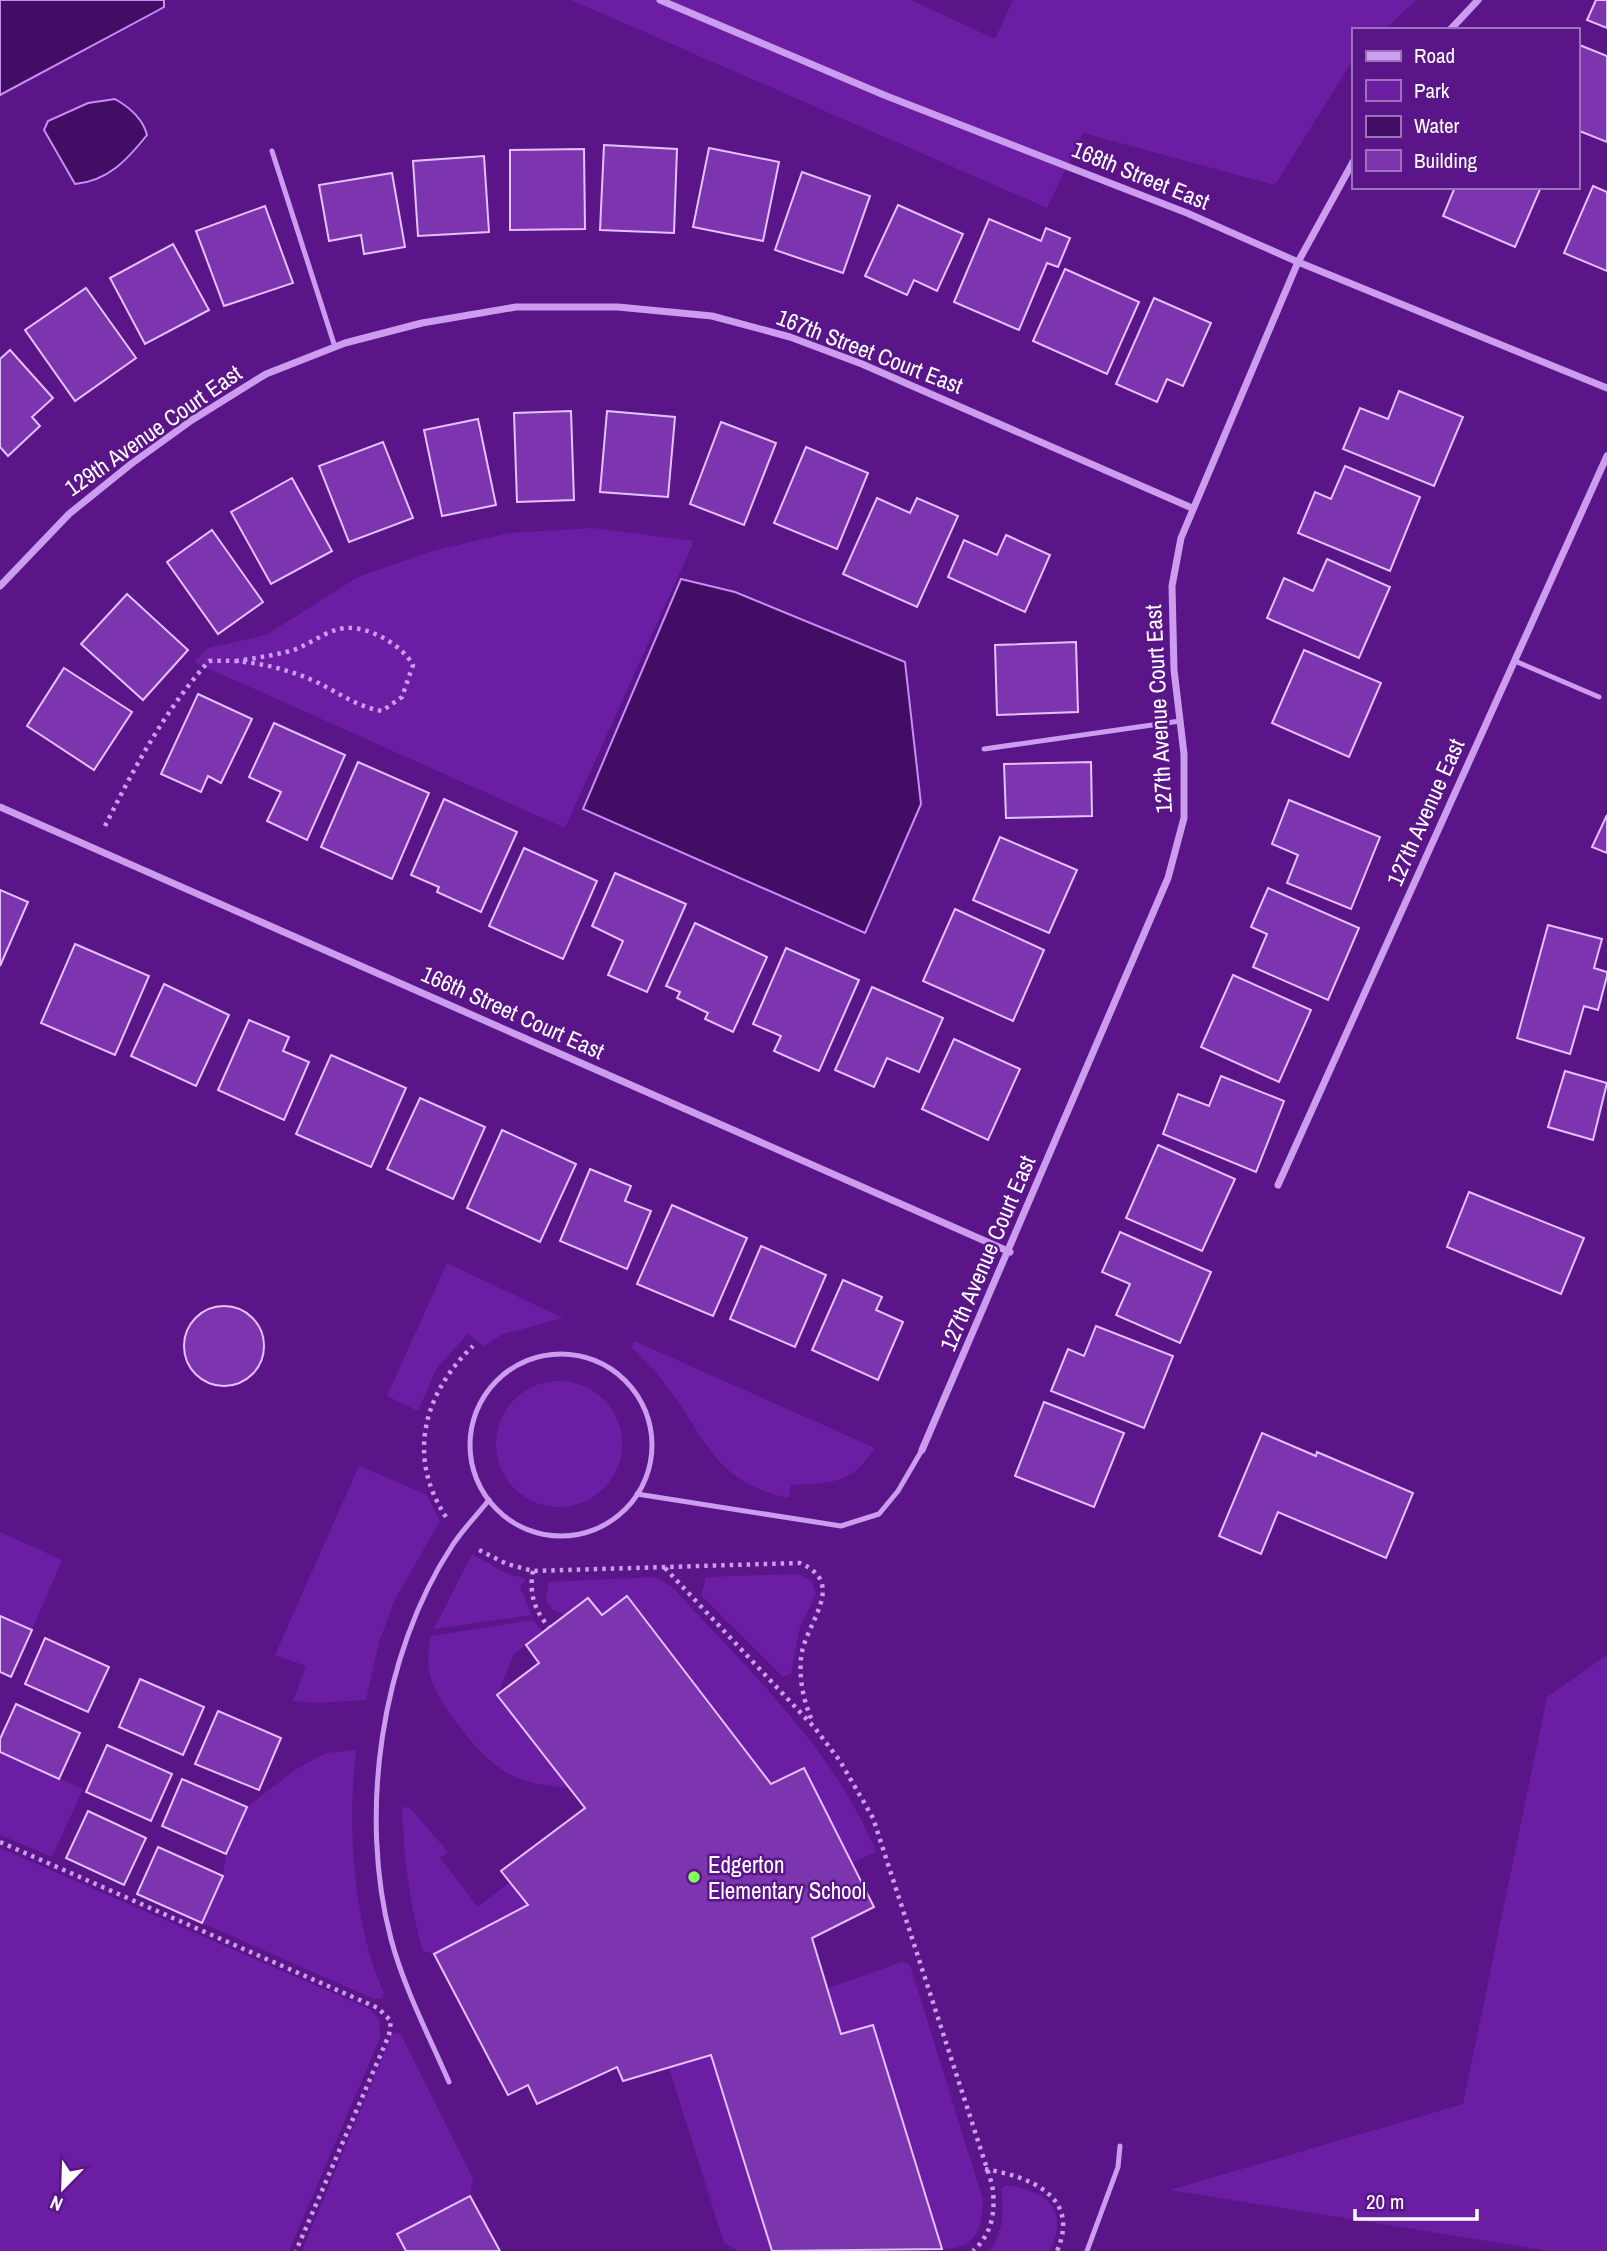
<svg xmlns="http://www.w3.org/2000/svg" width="1607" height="2251" font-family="'Archivo Narrow',sans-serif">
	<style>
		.green { fill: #6b1ea3 }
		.water { fill: #430d66; stroke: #c78ef2; stroke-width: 2 }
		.building { fill: #7c35af; stroke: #e3c2fb; stroke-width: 2 }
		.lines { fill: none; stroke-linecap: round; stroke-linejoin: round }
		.path { stroke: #cc9cef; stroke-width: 4.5; stroke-dasharray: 3.5 5; stroke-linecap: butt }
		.service { stroke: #cc9cef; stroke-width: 5 }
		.minor { stroke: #cc9cef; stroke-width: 7 }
		.poi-dot { fill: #84ff5a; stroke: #5a1589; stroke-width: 2.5 }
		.labels { text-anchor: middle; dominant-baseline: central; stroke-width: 5; stroke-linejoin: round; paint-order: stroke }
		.street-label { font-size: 23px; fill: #fff; stroke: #5a1589 }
		.poi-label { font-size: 23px; fill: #fff; stroke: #5a1589; text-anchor: start }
	</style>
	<rect width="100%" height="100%" fill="#5a1589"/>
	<!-- green -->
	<g class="green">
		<polygon points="571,0 911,0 995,39 1013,0 1416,0 1384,30 1353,30 1353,60 1275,185 1083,133 1047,208"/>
		<polygon points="593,528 694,541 565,828 194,662 208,648 266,635 358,577 432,551 509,533"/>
		<polygon points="447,1263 563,1318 503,1334 484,1346 468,1334 436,1369 418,1411 387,1396"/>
		<path d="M634 1341 875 1448C852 1484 832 1483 791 1485L789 1498C711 1482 705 1433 662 1380 653 1368 642 1358 632 1348Z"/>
		<circle cx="559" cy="1444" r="63"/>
		<polygon points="359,1466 426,1494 440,1521 395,1599 379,1642 366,1700 316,1703 293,1701 306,1666 275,1655"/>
		<polygon points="0,1532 62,1560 32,1630 0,1616"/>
		<polygon points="472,1554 505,1573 526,1579 520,1586 531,1615 434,1629"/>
		<polygon points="797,1574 811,1580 816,1594 800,1627 791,1673 783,1677 701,1595 706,1577"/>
		<path d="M655 1577 672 1587C747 1669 833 1747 876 1852L852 1863 804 1768 771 1784 627 1597 602 1615 588 1598 566 1615 553 1610 546 1600 549 1582Z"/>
		<path d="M533 1620 543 1632 513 1655 498 1695 569 1788C548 1785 525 1784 506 1772 480 1757 445 1712 433 1684 426 1668 428 1652 431 1636Z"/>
		<polygon points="1607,1655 1607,2251 1549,2251 1170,2190 1463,2104 1547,1697"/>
		<path d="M356 1750C347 1825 353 1925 384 1993L382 1998 374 1999 202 1923 223 1876 226 1854 247 1807 295 1770 326 1753Z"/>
		<polygon points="0,1752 83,1789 52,1857 0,1835"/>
		<path d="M402 1807 410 1808 448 1852 440 1858 478 1907 510 1882 528 1905 434 1954 423 1951C409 1904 404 1856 402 1807Z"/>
		<polygon points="0,1848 370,2009 379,2019 380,2038 289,2251 0,2251"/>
		<path d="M902 1962 910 1965 983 2200C982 2231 975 2249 942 2249L873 2025 841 2034 828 1988Z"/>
		<polygon points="400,2033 473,2179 470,2196 398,2234 406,2251 302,2251 392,2034"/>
		<polygon points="711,2055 772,2251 738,2251 724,2243 669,2068"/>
		<path d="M1006 2185C1048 2191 1069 2210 1050 2251H990C1003 2231 1005 2212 1001 2189Z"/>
	</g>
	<!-- water -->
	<g class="water">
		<polygon points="0,0 164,0 164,7 155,12 0,95"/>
		<path d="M115 99C129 107 143 119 147 135 127 160 108 181 75 184L44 130 48 121 88 103Z"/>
		<polygon points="681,579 735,592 905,662 921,804 865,933 583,809"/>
	</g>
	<!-- building -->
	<g class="building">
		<polygon points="1596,0 1607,0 1607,28 1587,20"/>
		<polygon points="1577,44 1607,56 1607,142 1577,130"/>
		<polygon points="604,145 677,149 674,233 600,230"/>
		<polygon points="709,148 779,162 763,241 693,227"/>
		<polygon points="584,149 585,229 510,230 510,150"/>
		<polygon points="484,156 489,232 418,236 413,161"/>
		<polygon points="802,172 870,196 843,273 775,250"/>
		<polygon points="392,173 405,247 364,254 361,235 329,241 319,185"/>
		<polygon points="1593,186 1607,192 1607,271 1564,253"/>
		<polygon points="1455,187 1541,187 1515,247 1443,216"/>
		<polygon points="898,205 963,234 937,291 914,280 907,295 865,276"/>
		<polygon points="265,206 293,283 224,306 196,231"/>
		<polygon points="989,219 1041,241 1046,228 1070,238 1058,267 1047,263 1019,330 954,302"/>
		<polygon points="173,244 209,310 145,344 110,278"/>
		<polygon points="1065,269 1139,302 1107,374 1033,341"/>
		<polygon points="86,288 136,358 75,401 25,330"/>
		<polygon points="1154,298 1211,323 1183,386 1167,379 1157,402 1116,384"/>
		<polygon points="10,350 53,398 32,417 40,426 8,456 0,447 0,359"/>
		<polygon points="1399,391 1463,417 1434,486 1343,449 1360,408 1388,419"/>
		<polygon points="571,411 574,500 517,502 514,413"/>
		<polygon points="607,411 675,417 668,497 600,492"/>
		<polygon points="478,419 496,505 442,516 424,430"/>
		<polygon points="721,422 776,443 744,525 690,504"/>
		<polygon points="383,442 413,518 349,542 319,466"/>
		<polygon points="806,447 868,473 837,549 774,523"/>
		<polygon points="1345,466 1420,497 1390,571 1298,533 1315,492 1331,499"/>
		<polygon points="292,478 332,551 271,584 231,512"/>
		<polygon points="877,498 910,513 917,498 958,516 917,607 843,574"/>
		<polygon points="212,530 263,602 218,634 167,562"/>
		<polygon points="1006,535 1050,555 1025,612 948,577 964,540 997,555"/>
		<polygon points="1327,559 1390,587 1359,658 1267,618 1284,578 1313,591"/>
		<polygon points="127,594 188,650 143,700 81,644"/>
		<polygon points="1076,642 1078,712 997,715 995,645"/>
		<polygon points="1304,650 1381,683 1349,757 1272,723"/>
		<polygon points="64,668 132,712 94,770 27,726"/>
		<polygon points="198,694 252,719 221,783 208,776 201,792 161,774"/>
		<polygon points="274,723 345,755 307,840 267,821 281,792 249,777"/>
		<polygon points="358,762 429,793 392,879 321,847"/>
		<polygon points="1091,762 1092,816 1006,818 1004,764"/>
		<polygon points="444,799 517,832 481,912 437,892 439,887 411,875"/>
		<polygon points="1289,800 1380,837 1351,909 1287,883 1298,855 1272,844"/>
		<polygon points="1607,815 1607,853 1592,847"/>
		<polygon points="1000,837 1077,870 1049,933 973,900"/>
		<polygon points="524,848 597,881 563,959 489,926"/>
		<polygon points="615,873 686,904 647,992 608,975 623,941 592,926"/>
		<polygon points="1268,888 1359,928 1328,1000 1253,967 1267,934 1251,927"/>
		<polygon points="0,890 28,902 0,966"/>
		<polygon points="955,909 1044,950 1013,1021 923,981"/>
		<polygon points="695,923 767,957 733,1032 705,1019 708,1013 677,998 680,992 666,986"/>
		<polygon points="1548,925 1602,939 1594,968 1607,972 1607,976 1598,1010 1584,1006 1570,1054 1517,1038"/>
		<polygon points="75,944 149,976 115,1055 41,1023"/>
		<polygon points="786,948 859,980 819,1071 774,1051 781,1036 753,1024"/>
		<polygon points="1233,975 1311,1010 1279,1082 1201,1047"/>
		<polygon points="164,984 229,1015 196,1086 131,1056"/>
		<polygon points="872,987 943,1018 919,1072 887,1058 874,1087 835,1070"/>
		<polygon points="249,1020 289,1037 283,1051 309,1062 284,1120 218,1090"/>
		<polygon points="954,1039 1020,1069 988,1140 922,1109"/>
		<polygon points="331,1055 406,1088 371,1167 296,1134"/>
		<polygon points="1565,1071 1607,1083 1593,1140 1548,1127"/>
		<polygon points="1221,1076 1284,1101 1256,1172 1163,1134 1178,1094 1209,1106"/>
		<polygon points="420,1098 485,1127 453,1199 387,1169"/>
		<polygon points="502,1130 576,1164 540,1242 467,1208"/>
		<polygon points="1158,1145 1235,1179 1202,1251 1126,1218"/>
		<polygon points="590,1169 631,1186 625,1201 651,1211 627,1269 560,1241"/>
		<polygon points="1469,1192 1584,1238 1561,1294 1447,1247"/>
		<polygon points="672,1205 747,1238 713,1316 637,1284"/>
		<polygon points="1120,1232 1211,1272 1180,1343 1116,1315 1130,1284 1102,1272"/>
		<polygon points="761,1246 826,1275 795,1347 730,1319"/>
		<polygon points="843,1280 882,1297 876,1310 903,1322 878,1380 812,1350"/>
		<circle cx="224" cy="1346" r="40"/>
		<polygon points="1096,1326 1173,1356 1144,1428 1051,1391 1068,1349 1084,1356"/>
		<polygon points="1044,1402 1124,1433 1094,1507 1015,1476"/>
		<polygon points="1262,1433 1316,1456 1317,1452 1413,1493 1386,1558 1278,1512 1261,1554 1219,1536"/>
		<polygon points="627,1596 771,1784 804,1768 874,1907 812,1938 841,2034 873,2025 942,2249 772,2251 711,2055 623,2081 617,2067 537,2104 528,2085 508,2095 434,1954 528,1905 501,1871 585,1808 497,1695 539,1663 526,1645 588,1598 602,1615"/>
		<polygon points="0,1616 32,1630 11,1677 0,1672"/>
		<polygon points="45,1638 109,1667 88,1712 25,1684"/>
		<polygon points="140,1679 204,1707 183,1755 119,1727"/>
		<polygon points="16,1704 80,1733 59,1779 0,1752 0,1739"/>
		<polygon points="218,1711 281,1738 259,1790 195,1764"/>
		<polygon points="107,1745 172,1774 151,1821 86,1792"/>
		<polygon points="182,1779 247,1807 226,1854 162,1826"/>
		<polygon points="88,1811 146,1838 124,1885 66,1858"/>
		<polygon points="158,1847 223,1876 202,1923 137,1894"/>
		<polygon points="470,2196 500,2251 406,2251 397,2234"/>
	</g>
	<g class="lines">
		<!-- path -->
		<g class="path">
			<path d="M105 826C134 768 165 710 209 661 243 659 280 666 312 680 337 691 354 706 382 711L402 697 413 665C402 645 369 626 345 628 325 630 309 646 290 651 272 656 254 658 236 661"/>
			<path d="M446 1517C406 1456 424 1393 473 1346"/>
			<path d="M479 1550 507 1564 533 1571 800 1563C849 1584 804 1624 801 1658 799 1682 804 1702 813 1723"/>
			<path d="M665 1568 814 1727 840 1761 873 1818 992 2184C996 2210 993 2233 973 2251"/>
			<path d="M533 1571C529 1593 534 1610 549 1627"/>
			<polyline points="0,1842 378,2008 391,2021 389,2035 296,2251"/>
			<path d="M985 2169C1030 2177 1081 2196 1057 2251"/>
		</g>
		<!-- service -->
		<g class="service">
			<polyline points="272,151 335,347"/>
			<polyline points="1515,661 1599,697"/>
			<polyline points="984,749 1180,721"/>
			<circle cx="561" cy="1445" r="91"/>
			<polyline points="637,1494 841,1526 879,1514 898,1491 922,1450"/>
			<path d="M449 2082C429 2036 404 1988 391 1939 358 1814 381 1654 452 1546 463 1529 477 1515 489 1500"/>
			<polyline points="1087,2251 1118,2167 1120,2146"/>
		</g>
		<!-- minor -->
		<g class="minor">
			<polyline points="660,0 884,95 1187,213 1298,262 1607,388"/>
			<polyline points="1450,30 1478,0"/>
			<polyline points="0,586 69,514 131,464 192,420 266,374 345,343 422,323 516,307 618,307 712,316 790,337 862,364 1192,508"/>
			<polyline points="0,807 1010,1252"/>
			<polyline points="1278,1185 1607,456"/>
			<polyline points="922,1450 1168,878 1184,818 1184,754 1174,670 1172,586 1181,538 1298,262 1353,162"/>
		</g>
	</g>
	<!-- markers -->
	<circle class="poi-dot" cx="694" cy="1877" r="7"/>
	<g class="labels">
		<!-- street labels -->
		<g class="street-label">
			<text transform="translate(1141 175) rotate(22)">168th Street East</text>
			<text transform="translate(870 351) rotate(21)">167th Street Court East</text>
			<text transform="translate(153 430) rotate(-35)">129th Avenue Court East</text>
			<text transform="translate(1158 709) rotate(-93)">127th Avenue Court East</text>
			<text transform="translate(1425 812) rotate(-66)">127th Avenue East</text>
			<text transform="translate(513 1012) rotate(24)">166th Street Court East</text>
			<text transform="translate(987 1253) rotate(-67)">127th Avenue Court East</text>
		</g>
		<!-- poi labels -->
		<g class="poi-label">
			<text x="708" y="1864">Edgerton<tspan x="708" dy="26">Elementary School</tspan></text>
		</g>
	</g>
	<!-- legend -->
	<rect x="1352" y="28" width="228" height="161" fill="#5a1589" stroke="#9c73b8" stroke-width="2"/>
	<rect x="1366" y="51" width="35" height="10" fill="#cc9cef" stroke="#9c73b8" stroke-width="2"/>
	<text x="1414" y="63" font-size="21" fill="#ffffff">Road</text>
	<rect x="1366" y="80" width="35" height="21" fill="#6b1ea3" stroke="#9c73b8" stroke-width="2"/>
	<text x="1414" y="98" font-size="21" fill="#ffffff">Park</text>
	<rect x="1366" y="116" width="35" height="21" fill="#430d66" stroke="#9c73b8" stroke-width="2"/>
	<text x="1414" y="133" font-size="21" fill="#ffffff">Water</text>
	<rect x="1366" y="150" width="35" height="21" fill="#7c35af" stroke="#9c73b8" stroke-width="2"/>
	<text x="1414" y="168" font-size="21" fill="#ffffff">Building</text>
	<!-- north arrow -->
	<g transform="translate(63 2188) rotate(203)" stroke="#5a1589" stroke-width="5" paint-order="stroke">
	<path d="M0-5L12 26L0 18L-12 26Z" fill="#ffffff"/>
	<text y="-10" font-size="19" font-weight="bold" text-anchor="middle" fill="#ffffff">N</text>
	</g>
	<!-- scale -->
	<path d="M1355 2209v10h122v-10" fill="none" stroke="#ffffff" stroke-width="3.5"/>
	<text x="1366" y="2209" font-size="21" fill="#ffffff" stroke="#5a1589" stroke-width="5" paint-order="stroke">20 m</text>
</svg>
